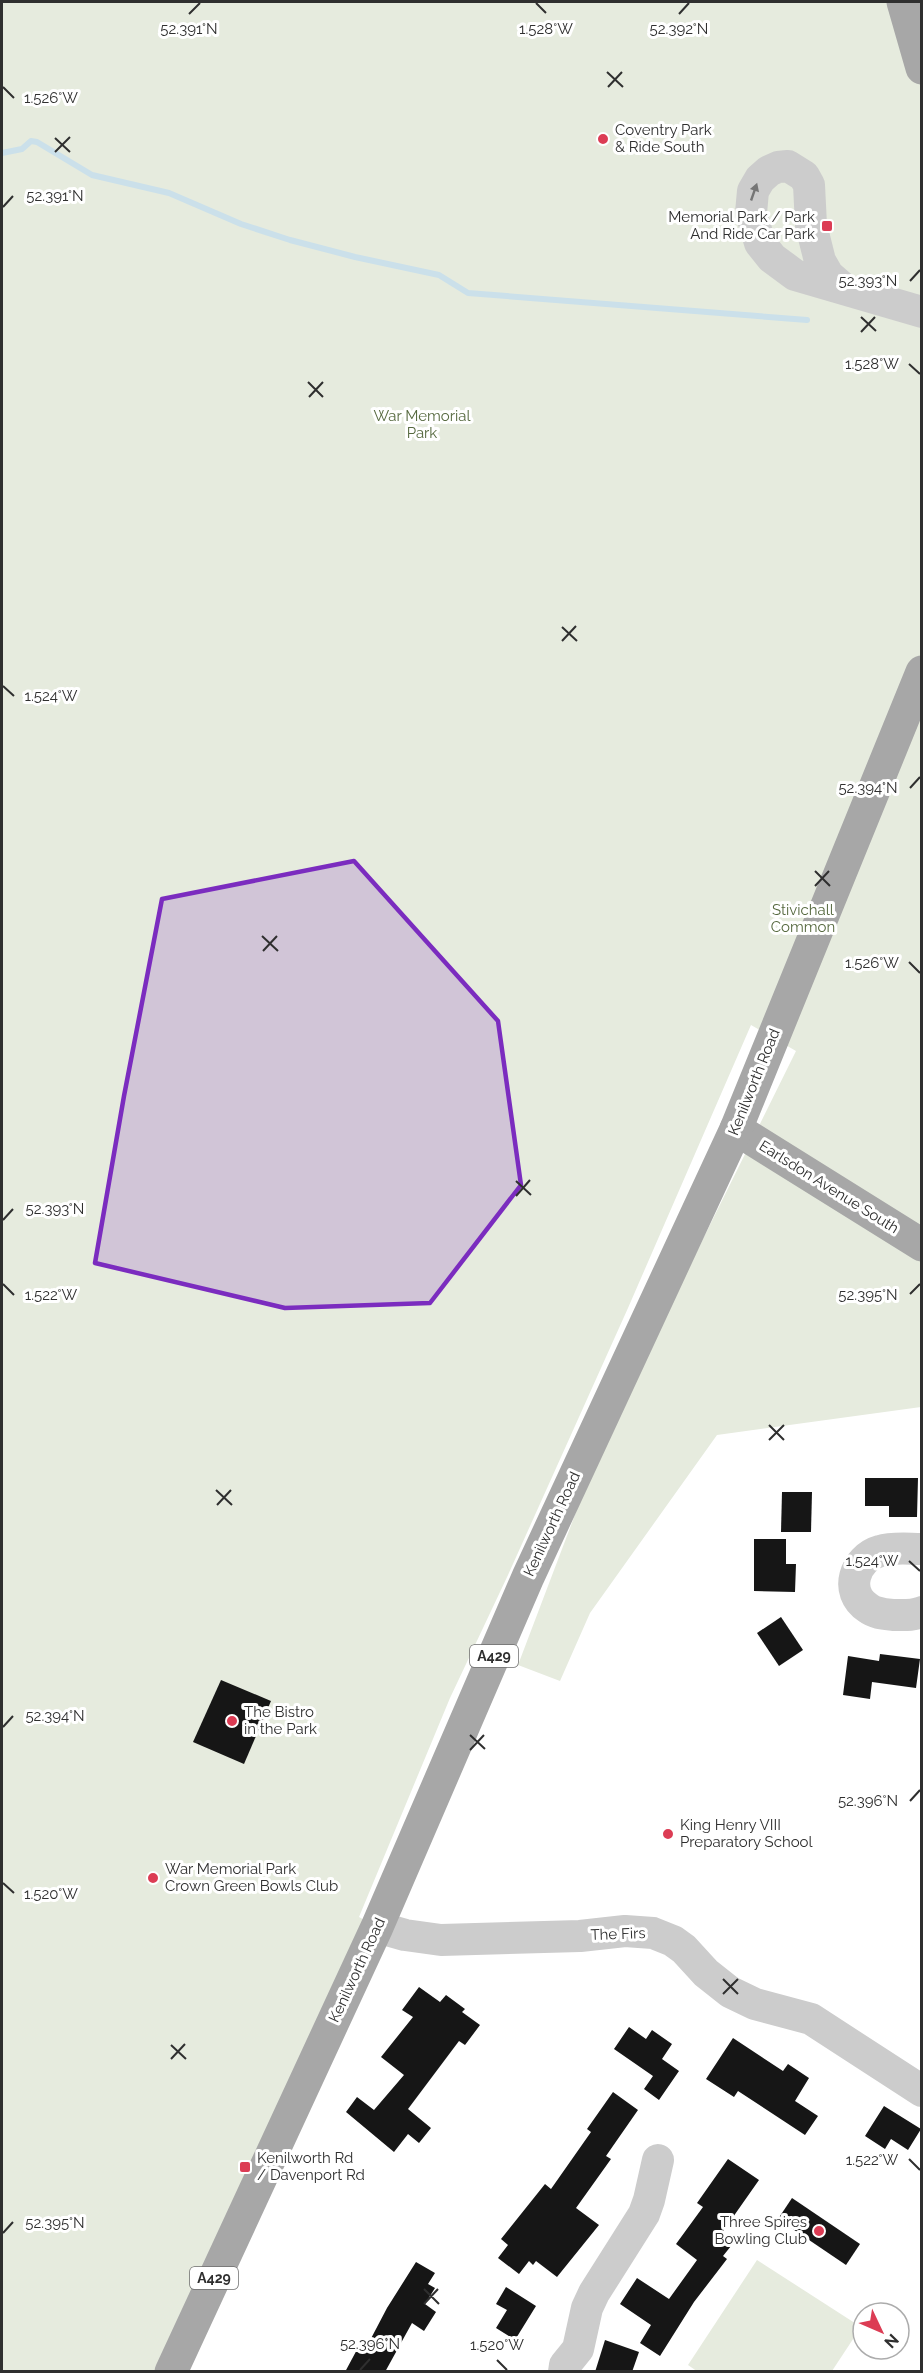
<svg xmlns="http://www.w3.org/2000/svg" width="923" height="2373" font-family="Raleway,sans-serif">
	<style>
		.green { fill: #e6ebde }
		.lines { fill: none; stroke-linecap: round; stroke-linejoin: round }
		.stream { stroke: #cbe0ea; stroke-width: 6 }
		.building { fill: #161616 }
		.minor { stroke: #ccc; stroke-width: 32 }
		.major { stroke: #a7a7a7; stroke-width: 33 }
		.oneway { fill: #767676 }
		.marked { fill: #7b2cbf; fill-opacity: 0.2; stroke: #7b2cbf; stroke-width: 4.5; stroke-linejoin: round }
		.ticks { fill: none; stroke: #2f2f2f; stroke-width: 2 }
		.poi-dot { fill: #dc3c54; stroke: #fff; stroke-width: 2 }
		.labels { text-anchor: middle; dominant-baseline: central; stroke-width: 6; stroke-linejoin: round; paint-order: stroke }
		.shield { fill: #fff; stroke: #6d6d6d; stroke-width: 1.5 }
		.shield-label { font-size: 14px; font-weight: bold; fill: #2f2f2f }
		.poi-label { font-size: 15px; fill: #2f2f2f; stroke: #fff; text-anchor: start }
		.park-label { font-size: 15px; fill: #56693f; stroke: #fff }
		.street-label { font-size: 15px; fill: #2f2f2f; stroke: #fff }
		.ticks-label { font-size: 15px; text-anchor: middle; fill: #2f2f2f; stroke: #fff; stroke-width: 6; stroke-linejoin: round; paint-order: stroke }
	</style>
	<rect width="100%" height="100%" fill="#fff"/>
	<!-- green -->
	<g class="green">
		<polygon points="2,2 921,2 921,1407 717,1435 590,1613 560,1681 518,1665 603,1441 796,1051 751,1025 628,1308 508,1575 450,1698 359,1917 377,1927 171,2371 2,2371"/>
		<polygon points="757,2260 861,2327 832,2371 698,2372 688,2365"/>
	</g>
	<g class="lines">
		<!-- stream -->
		<polyline class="stream" points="2,153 22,149 31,141 37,142 92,175 169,193 241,224 290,240 355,257 439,275 468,293 807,320"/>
	</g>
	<!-- building -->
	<g class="building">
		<polygon points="865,1478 918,1478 917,1517 889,1517 889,1506 865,1506"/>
		<polygon points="782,1492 812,1492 811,1532 781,1532"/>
		<polygon points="754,1539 786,1539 786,1564 796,1564 795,1592 754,1591"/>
		<polygon points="781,1617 803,1650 779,1666 757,1633"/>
		<polygon points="880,1654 920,1659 916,1688 872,1682 870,1699 843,1695 848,1656 879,1661"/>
		<polygon points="221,1680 271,1701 244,1764 193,1742"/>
		<polygon points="419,1987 440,2002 446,1995 465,2009 462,2012 480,2025 465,2045 459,2041 408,2109 431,2128 419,2143 408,2134 394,2152 346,2112 357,2097 374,2110 404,2075 381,2057 413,2017 402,2010"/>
		<polygon points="629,2027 646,2039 652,2030 672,2044 662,2059 679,2071 659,2100 644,2089 653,2076 614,2049"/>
		<polygon points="733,2038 783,2071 788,2064 809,2078 795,2101 818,2116 805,2135 738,2091 734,2097 706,2079"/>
		<polygon points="613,2092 638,2110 606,2156 611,2159 576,2208 599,2225 557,2277 536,2261 533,2265 529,2261 519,2274 498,2258 508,2245 501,2239 545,2184 551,2189 591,2132 587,2129"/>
		<polygon points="884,2106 921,2129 908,2150 891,2139 885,2149 865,2136"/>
		<polygon points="728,2159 759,2180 719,2237 731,2246 723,2256 727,2259 694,2302 660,2356 640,2343 651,2325 620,2304 637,2278 669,2299 697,2260 676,2244 703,2207 697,2203"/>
		<polygon points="792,2198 860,2244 846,2265 778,2219"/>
		<polygon points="416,2262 435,2273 428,2284 435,2288 425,2304 436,2312 424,2331 412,2323 385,2372 345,2372 360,2344 366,2348 387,2308"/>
		<polygon points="506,2287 536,2306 515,2340 496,2328 507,2310 496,2304"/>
		<polygon points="605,2340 639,2352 632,2372 595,2372"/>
	</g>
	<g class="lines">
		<!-- minor -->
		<g class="minor">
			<polyline points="843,288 828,275 820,261 811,225 809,185 804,176 788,166 778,167 769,171 760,179 753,191 751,213 760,243 772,258 795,275 922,312"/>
			<path d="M922 1549C908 1549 893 1547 880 1551 855 1558 843 1592 868 1608 876 1614 885 1614 894 1615 904 1615 912 1616 922 1612"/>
			<polyline points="377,1927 405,1935 441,1940 580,1936 625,1931 653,1933 673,1941 684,1949 706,1973 730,1992 755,2004 811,2019 922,2091"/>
			<polyline points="564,2372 565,2365 578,2349 587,2308 594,2293 644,2214 649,2200 658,2160"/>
		</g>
		<!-- major -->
		<g class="major">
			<polyline points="903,2 922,68"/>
			<polyline points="736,1129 922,1245"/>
			<polyline points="171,2372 377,1927 528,1577 736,1129 922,672"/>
		</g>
	</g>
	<!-- one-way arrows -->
	<defs><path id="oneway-solid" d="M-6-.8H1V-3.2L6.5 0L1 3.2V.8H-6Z" transform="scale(1.5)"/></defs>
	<use class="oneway" href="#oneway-solid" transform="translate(754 192) rotate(-71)"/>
	<!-- marked area -->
	<path class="marked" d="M354 861 498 1021 521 1185 430 1303 285 1308 95 1263 124 1096 162 899Z"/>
	<!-- ticks -->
	<path class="ticks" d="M536 3 546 13M189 14 200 3M679 14 689 3M607 72 623 87M3 87 14 98M608 87 622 72M55 138 70 152M55 152 70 137M3 207 13 196M910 281 920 270M861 317 876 331M861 332 875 317M909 364 920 374M308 382 323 397M309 397 323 382M562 627 577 641M562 641 576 626M3 686 14 696M910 788 920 777M815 871 830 886M815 886 829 871M262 936 278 951M263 951 277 936M909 962 920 973M516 1181 531 1195M516 1196 530 1180M3 1220 13 1209M3 1284 14 1295M910 1294 920 1284M769 1425 784 1440M769 1440 784 1425M216 1490 232 1505M217 1505 231 1490M909 1561 920 1571M3 1727 13 1716M470 1735 485 1749M470 1750 484 1735M910 1801 920 1790M3 1883 14 1893M723 1979 738 1994M723 1994 738 1979M171 2045 186 2059M171 2059 185 2044M909 2159 920 2170M3 2233 13 2222M424 2289 439 2304M424 2304 438 2289M497 2360 507 2370M360 2370 370 2359"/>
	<!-- markers -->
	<g class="poi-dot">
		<circle cx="603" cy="139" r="6"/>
		<rect x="821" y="220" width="12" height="12" rx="3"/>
		<circle cx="232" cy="1721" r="6"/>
		<circle cx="668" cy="1834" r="6"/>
		<circle cx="153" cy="1878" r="6"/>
		<rect x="239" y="2161" width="12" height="12" rx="3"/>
		<circle cx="819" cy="2231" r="6"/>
	</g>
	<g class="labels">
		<!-- shield labels -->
		<g class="shield">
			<rect x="470" y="1645" width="48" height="22" rx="4.5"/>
			<rect x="190" y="2267" width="48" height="22" rx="4.5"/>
		</g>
		<g class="shield-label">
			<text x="494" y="1656">A429</text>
			<text x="214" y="2278">A429</text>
		</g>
		<!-- poi labels -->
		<g class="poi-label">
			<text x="615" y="130">Coventry Park<tspan x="615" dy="17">&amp; Ride South</tspan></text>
			<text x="815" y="217" text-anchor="end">Memorial Park / Park<tspan x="815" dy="17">And Ride Car Park</tspan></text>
			<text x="244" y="1712">The Bistro<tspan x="244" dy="17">in the Park</tspan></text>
			<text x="680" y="1825">King Henry VIII<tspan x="680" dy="17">Preparatory School</tspan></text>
			<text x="165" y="1869">War Memorial Park<tspan x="165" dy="17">Crown Green Bowls Club</tspan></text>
			<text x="257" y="2158">Kenilworth Rd<tspan x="257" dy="17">/ Davenport Rd</tspan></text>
			<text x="807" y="2222" text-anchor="end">Three Spires<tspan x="807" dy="17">Bowling Club</tspan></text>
		</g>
		<!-- park labels -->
		<g class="park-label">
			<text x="422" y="416">War Memorial<tspan x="422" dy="17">Park</tspan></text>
			<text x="803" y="910">Stivichall<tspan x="803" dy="17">Common</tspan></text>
		</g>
		<!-- street labels -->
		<g class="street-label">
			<text transform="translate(754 1082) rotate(-68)">Kenilworth Road</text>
			<text transform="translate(829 1187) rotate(32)">Earlsdon Avenue South</text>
			<text transform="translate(552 1524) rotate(-65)">Kenilworth Road</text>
			<text transform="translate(618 1934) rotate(-2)">The Firs</text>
			<text transform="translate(357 1970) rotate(-65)">Kenilworth Road</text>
		</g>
	</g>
	<g class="ticks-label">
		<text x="546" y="34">1.528°W</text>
		<text x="679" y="34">52.392°N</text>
		<text x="189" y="34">52.391°N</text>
		<text x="51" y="103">1.526°W</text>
		<text x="55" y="201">52.391°N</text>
		<text x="868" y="286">52.393°N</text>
		<text x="872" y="369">1.528°W</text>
		<text x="51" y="701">1.524°W</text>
		<text x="868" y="793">52.394°N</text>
		<text x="872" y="968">1.526°W</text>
		<text x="55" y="1214">52.393°N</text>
		<text x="868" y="1300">52.395°N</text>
		<text x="51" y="1300">1.522°W</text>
		<text x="872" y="1566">1.524°W</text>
		<text x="55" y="1721">52.394°N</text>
		<text x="868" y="1806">52.396°N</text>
		<text x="51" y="1899">1.520°W</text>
		<text x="872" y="2165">1.522°W</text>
		<text x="55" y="2228">52.395°N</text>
		<text x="370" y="2349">52.396°N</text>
		<text x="497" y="2350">1.520°W</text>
	</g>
	<!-- border -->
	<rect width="923" height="2373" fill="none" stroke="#2f2f2f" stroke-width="6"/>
	<!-- north arrow -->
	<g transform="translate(881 2331) rotate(134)"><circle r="28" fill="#ffffff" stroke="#acacac" stroke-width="1.5"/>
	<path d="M0-4.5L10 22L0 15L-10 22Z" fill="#dc3c54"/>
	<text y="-9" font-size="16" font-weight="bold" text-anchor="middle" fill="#2f2f2f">N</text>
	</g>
</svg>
